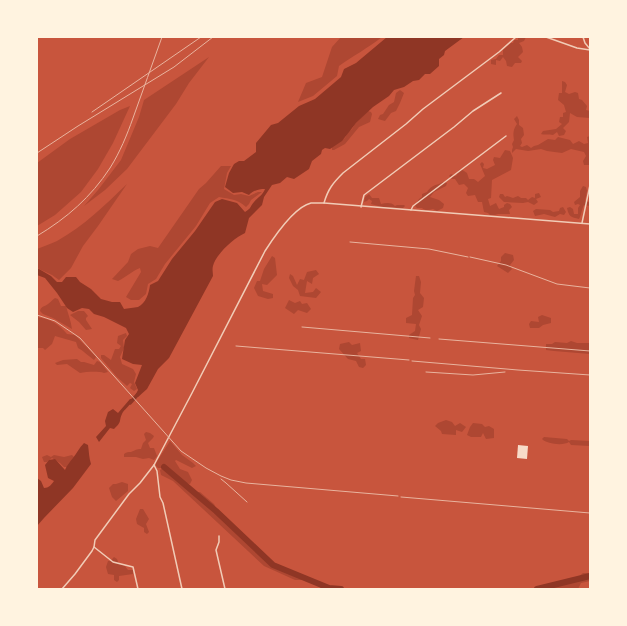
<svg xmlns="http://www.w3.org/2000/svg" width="627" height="626" font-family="'Noto Sans',sans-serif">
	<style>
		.green { fill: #ae4732 }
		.water { fill: #8f3625 }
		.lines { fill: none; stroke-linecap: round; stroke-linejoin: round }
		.stream { stroke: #8f3625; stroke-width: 1 }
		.canal { stroke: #8f3625; stroke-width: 3.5 }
		.river { stroke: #8f3625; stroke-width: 6 }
		.building { fill: #f7dbc8 }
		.minor { stroke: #f1ccb7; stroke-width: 1.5 }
		.rail { stroke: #e9b49f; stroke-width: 1 }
	</style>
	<rect width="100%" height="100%" fill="#c8553d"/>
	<!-- green -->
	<g class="green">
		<path d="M341 37H382C368 48 353 56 339 66L337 76 313 96 298 102 306 83 322 77 332 47Z"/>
		<polygon points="518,37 526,37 524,41 519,43 522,47 523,52 518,57 522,61 521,63 515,63 512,67 507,66 506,61 503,57 500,61 496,60 496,65 491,64 491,60 496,59 499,55 503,55 503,50 511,43 513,43 514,40 518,40"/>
		<polygon points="209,57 189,83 176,104 127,169 105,190 84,206 98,190 121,160 139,117 144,100"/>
		<path d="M562 81 565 82 567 85 565 92 569 94 575 92 578 93 579 99 582 100 587 106 586 110 590 111V118L577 117 570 113 569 122 563 128 566 131 564 135 559 136 557 132 553 135C549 134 543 135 541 134L543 131 556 129 562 124 559 122 560 117H563V113L566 112 564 105 558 100 559 93H562Z"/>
		<polygon points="400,90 404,93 400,103 396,111 391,113 385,121 378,119 380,115 383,114 389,105 394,102 396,93"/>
		<polygon points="130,106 113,143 98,169 81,192 55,215 37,226 37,163 70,139 120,110"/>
		<polygon points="368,111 371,112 372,114 370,122 359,127 345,144 334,150 332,150 332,147 345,138 348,132 352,129 355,124"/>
		<path d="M517 116 519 120V125L523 128 524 135 521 139 522 143 520 146 522 147 527 145 531 148 534 146 538 145 548 139 555 140 558 137 570 140 573 144 579 141 584 144 588 143 587 137 590 136V165H584L583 161 586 156 584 152 571 149 562 153 547 151 541 149 528 151 516 149 512 153V150L513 147 512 144 514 140C513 133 513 130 517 124L514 119Z"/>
		<polygon points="505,150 510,151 513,158 511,170 492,180 491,198 488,199 490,206 496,203 499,209 504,207 504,205 507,203 510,204 512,207 509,210 510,214 498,214 495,215 490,215 488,213 484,212 482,202 478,202 475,195 468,196 466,193 468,188 464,184 459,185 455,179 452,179 449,176 451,174 456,176 459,170 461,169 467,173 469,179 474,179 478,182 485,176 480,164 482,162 484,164 483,168 487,169 495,165 493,160 494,157 500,158"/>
		<path d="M221 166H231L227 173 224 189 234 195 241 194 249 196 258 192H262L251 200 249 204 246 207C237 199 230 199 219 197L210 203 196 226 165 264 156 279 148 284 146 294 139 300H131L126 297 141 272 140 268C132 271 126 277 118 281L112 279 128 262 131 254 138 249 150 246 158 248 199 189 206 183Z"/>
		<path d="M443 182 447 183 446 186 434 192 430 197 439 200 444 204 443 208 437 211 433 209C429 210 425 211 422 208H417L415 206 419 199 422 197V194L427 192C432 184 436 186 443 182Z"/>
		<path d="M127 184 98 226 83 246 71 268 59 280 52 275 37 268V249C44 246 51 244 57 241 84 226 105 205 127 184Z"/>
		<path d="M583 186 586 187 587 191 585 201 590 202V211V206L584 205C581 211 582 213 579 219 571 217 569 217 567 208L570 207 573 209 574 214H578V208L580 205 578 204 575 205 574 202 580 197V191Z"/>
		<polygon points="539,193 541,197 536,199 538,202 534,205 528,202 523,203 504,202 499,197 500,194 503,194 505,197 507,196 513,198 518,196 521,198 526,198 528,200 532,197 535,198 535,194"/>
		<path d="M369 194 372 198H379L381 204C386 203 391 202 395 206L397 205H404L405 206 403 208 382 207 371 204 372 201 369 199 367 201 364 202 365 197Z"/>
		<polygon points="563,207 566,212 564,215 560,214 555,217 544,214 535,216 533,211 536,209 550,210 553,212 559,211 560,208"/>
		<polygon points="505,253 513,255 514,260 510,265 512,269 508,273 497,266 501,261 501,257"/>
		<polygon points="272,256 275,258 277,275 267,285 262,284 263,291 273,294 273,298 268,299 258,296 254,288 257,281 260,281 264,269"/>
		<polygon points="316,270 319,274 313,278 312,284 307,281 305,293 313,292 316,288 321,292 316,298 300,296 298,290 293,286 289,278 290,274 293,276 297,285 300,279 304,280 307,272"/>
		<polygon points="416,276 419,276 421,282 420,293 424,298 423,307 418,310 422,316 419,325 421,329 418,340 409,338 409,335 415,331 416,324 406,323 406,318 412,315 413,298 415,295 414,291"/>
		<path d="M55 298 58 299 61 306H66C68 314 71 321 72 329L53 318 43 314 40 311C41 306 44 307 48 304 51 302 52 300 55 298Z"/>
		<polygon points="289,300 295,303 300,301 302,304 307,303 311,309 307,313 298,310 294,314 285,308"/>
		<polygon points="78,311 84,311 88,316 86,318 86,320 92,329 86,330 79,322 70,315"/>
		<polygon points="542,315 551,318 551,323 543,325 539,328 530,328 529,324 531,321 539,322 538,317"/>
		<path d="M37 317C50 319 59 324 67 334L75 335 96 357 94 360C88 356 84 351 78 348L76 342 55 336 52 344 45 350 43 348H37Z"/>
		<polygon points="126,333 127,336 123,340 124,348 120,357 122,364 133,369 136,374 134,382 137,389 134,391 130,388 132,384 130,383 127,386 117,377 101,358 101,355 104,355 111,360 115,349 119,349 121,346 117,343 118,336"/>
		<polygon points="571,341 577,343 590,343 590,354 554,351 546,350 546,344 552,344 555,342 567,343"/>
		<polygon points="349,342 352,345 360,343 361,351 357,353 361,359 365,359 366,365 363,368 359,367 356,361 348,359 339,349 340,344"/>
		<path d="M77 359 81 362H84L94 365 97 361 100 362 108 372 104 373C98 371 86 372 80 373L67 364 57 365 55 363 63 360Z"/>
		<polygon points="446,420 452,422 455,426 460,423 466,427 462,432 456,430 456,435 442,434 441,431 435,426 438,423"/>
		<polygon points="473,423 482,424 485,427 489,426 494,429 494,438 486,439 483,433 481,437 471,437 467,435 470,427"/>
		<path d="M146 432 150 433 154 436 153 438 148 443 150 448H154L157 456 154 460 149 458 143 459 136 457H124V454C127 452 128 452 131 452 136 450 136 449 141 449L143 443 146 440 144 434Z"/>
		<path d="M544 437 567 439 569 441 571 440 590 441V446L571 445 569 442C563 446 547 444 542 439Z"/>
		<polygon points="170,441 182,455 193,463 196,466 192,468 176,460 175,461 180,469 188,472 192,480 190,484 185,483 167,467 163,468 167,469 193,492 200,492 214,504 219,514 253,546 271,565 298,575 302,580 295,580 264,566 173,481 161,475 160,470 163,468 158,468 156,466 156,463"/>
		<polygon points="47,455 51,457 54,455 64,457 72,455 75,458 68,467 64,467 60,463 52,458 47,462 44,462 42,457"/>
		<polygon points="122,482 128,484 128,491 116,501 112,497 109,488 113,484 116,484"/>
		<polygon points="140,509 143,509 149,519 146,524 149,532 147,534 144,532 144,528 137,524 136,519"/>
		<polygon points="114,557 117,559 119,564 124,565 128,570 133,570 133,574 119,576 119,580 117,582 114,580 114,575 108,574 106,567 108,561 111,561 113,558"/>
		<polygon points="583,573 590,573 590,581 581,583 578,589 534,589 550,585 555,585 562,582 577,578"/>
	</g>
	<!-- water -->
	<g class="water">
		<path d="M387 37H464L445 51 444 55 439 59V66L430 74H425L419 80 413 81 404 87 394 90 389 96 373 107 356 123 342 141 330 149 325 148 322 150 321 154 312 161 309 169 294 179 287 177 280 183 272 185 264 197 262 205 249 218 245 233C234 238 216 254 213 266 212 269 213 273 213 276L169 358 158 369 147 389 138 397 135 396 138 390 135 383 142 365 133 364 122 359 125 340 129 334 126 328 104 317 94 314 89 309 82 308 73 312 67 308 57 293 45 278 37 275V269H39L51 276 57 282H62L66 277H76L80 282 91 289 101 299 112 302H120L124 309C128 308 134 308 138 307 146 303 149 293 150 285L158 281 172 259 195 231 215 202 222 199 237 203 245 212C252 208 250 206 254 202 258 197 263 195 265 189 259 189 254 190 249 195L242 192 233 193 225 187 229 173 234 164 239 161H244L256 152V143L271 125 278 123 299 106 315 99 341 77 344 69 356 63Z"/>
		<path d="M130 399H132C131 405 126 408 123 412 118 421 123 421 114 429L110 428 99 442 96 437 106 426 105 421 108 412 113 409 118 413Z"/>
		<path d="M84 443 88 445C89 452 89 458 91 464L73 488 44 518 37 526V478L41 481 44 488C49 488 51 485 54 481L48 478 45 465 49 460 55 459 65 470C67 465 70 462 73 458 77 453 79 448 84 443Z"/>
	</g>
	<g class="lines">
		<!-- stream -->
		<polyline class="stream" points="320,589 323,585"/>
		<!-- canal -->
		<polyline class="canal" points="130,403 139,393"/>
		<!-- river -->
		<g class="river">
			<polyline points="164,467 216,511 273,565 329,588 341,589"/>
			<polyline points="537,589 590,576"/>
		</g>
	</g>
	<!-- building -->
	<polygon class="building" points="518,445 528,446 527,459 517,458"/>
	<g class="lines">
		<!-- minor -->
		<g class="minor">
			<polyline points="546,37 577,48 590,50"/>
			<polyline points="583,37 585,43 590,49"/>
			<path d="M324 203C328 189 333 183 343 173L406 124 423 109 499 52 516 37"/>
			<polyline points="361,207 364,195 454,127 473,111 501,93"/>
			<polyline points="411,210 413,206 506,136"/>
			<polyline points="582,223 590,185"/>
			<polyline points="154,465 157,471 160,497 163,503 182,589"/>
			<polyline points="219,536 219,542 216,550 225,589"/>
			<polyline points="94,547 113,562 133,567 138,589"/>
			<path d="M62 589 75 574 92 551 94 547 95 540 129 494 140 483 154 465 192 393 265 251C274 237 294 207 311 203 315 203 319 203 324 203L590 224"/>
		</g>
		<!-- rail -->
		<g class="rail">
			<polyline points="92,112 201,37"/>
			<polyline points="37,153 78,126 174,67 213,37"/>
			<path d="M37 236C67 218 91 197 110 168 120 152 127 135 133 118 143 91 152 64 162 37"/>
			<polyline points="350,242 429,249 468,257"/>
			<polyline points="470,257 506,265 557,284 590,288"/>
			<polyline points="37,315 55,321 80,338 181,451 206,468 221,476 231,480 246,483 398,496"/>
			<polyline points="302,327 430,338"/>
			<polyline points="439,339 590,351"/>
			<polyline points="236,346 409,360"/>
			<polyline points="412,361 518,370 590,375"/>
			<polyline points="426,372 473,375 505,372"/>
			<polyline points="221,479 226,483 247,502"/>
			<polyline points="401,497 590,513"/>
		</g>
	</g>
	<!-- border -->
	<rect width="627" height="626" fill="none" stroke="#fff3e0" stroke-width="76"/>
</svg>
